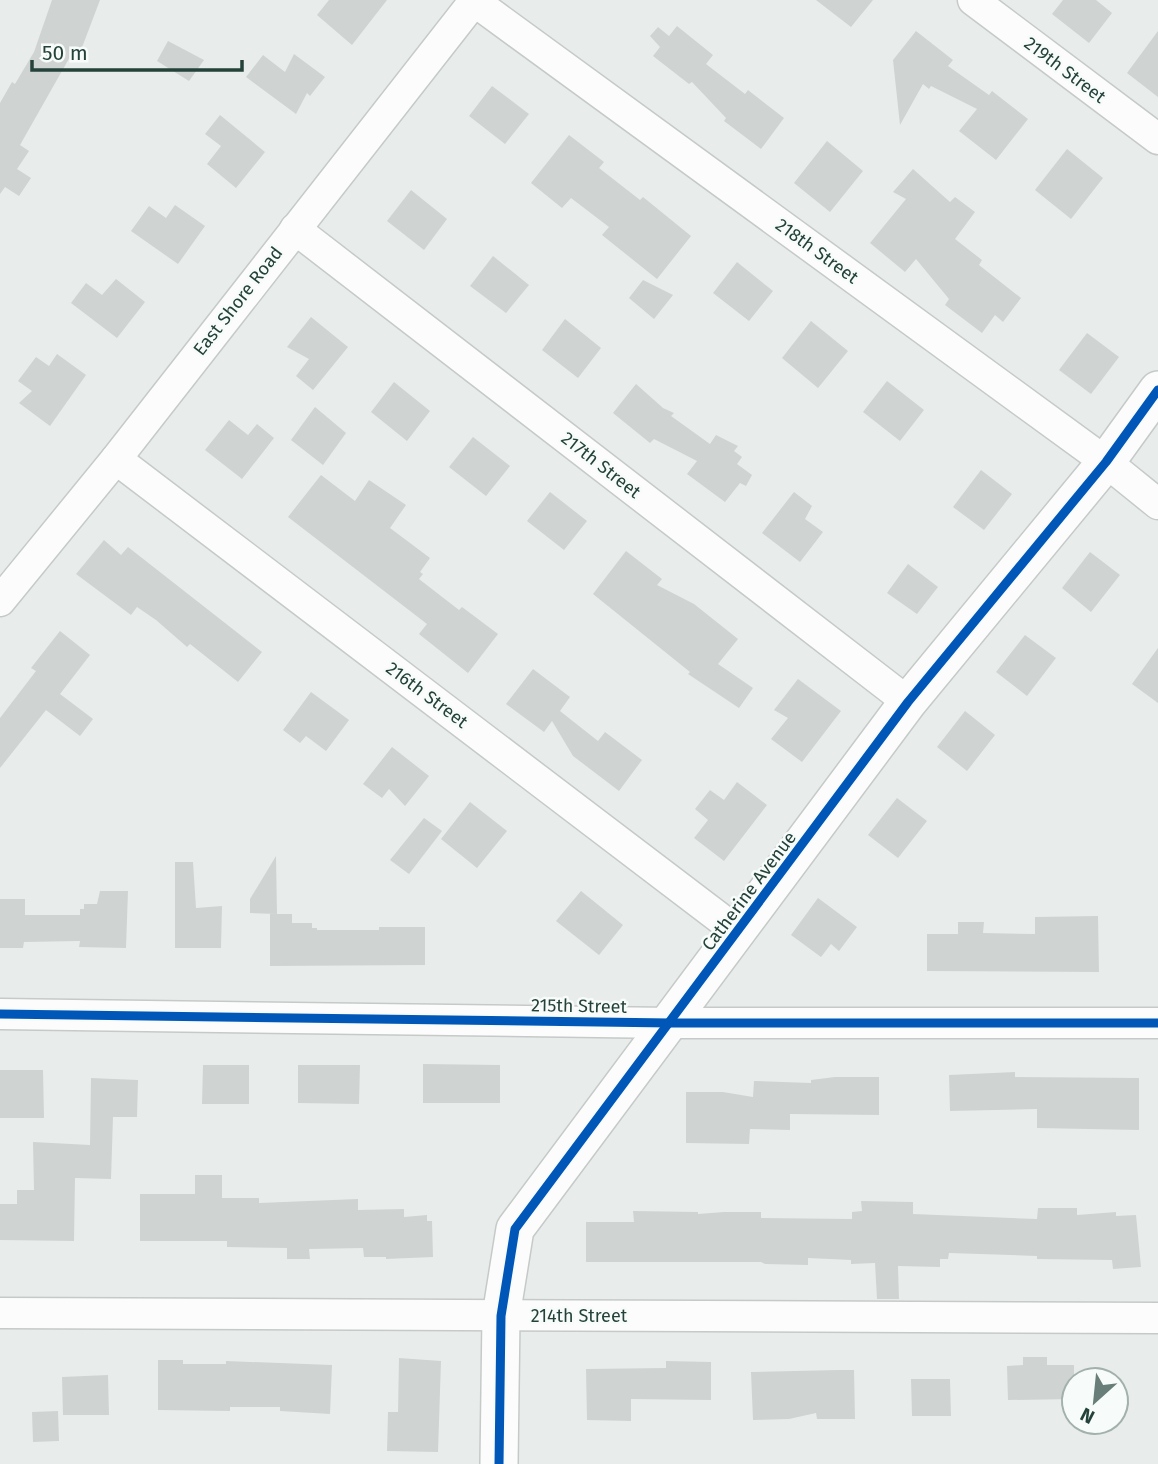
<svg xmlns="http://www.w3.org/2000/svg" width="1158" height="1464" font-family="'Fira Sans',sans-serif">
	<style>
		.building { fill: #cfd4d2 }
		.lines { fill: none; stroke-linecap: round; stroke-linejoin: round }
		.minor-casing { stroke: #c5cac8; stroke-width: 33 }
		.tertiary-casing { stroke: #c5cac8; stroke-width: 40 }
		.minor { stroke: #fcfcfc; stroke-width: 30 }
		.tertiary { stroke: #fcfcfc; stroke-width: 37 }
		.cycleway-casing { stroke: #f7fbf9; stroke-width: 13 }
		.cycleway { stroke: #0057b8; stroke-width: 9 }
		.labels { text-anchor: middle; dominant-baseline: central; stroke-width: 5; stroke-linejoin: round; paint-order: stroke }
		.street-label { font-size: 18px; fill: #24423a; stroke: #f7fbf9 }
	</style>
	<rect width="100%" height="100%" fill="#e8edeb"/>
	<!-- building -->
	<g class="building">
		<polygon points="52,0 100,0 78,58 71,55 20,145 29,151 17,169 31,178 19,196 5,187 0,194 0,103 12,82 15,84 34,52"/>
		<polygon points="329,0 387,0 352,45 317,15"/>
		<polygon points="816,0 873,0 851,27"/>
		<polygon points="1063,0 1096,0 1112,13 1089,43 1052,14"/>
		<polygon points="677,26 713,55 706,64 745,94 748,90 784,118 761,149 724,121 726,118 692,82 689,84 653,56 660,47 650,36 658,27 669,36"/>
		<polygon points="916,31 953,60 948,66 989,95 992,91 1028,119 996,160 959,131 977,109 931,86 929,89 923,84 900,125 893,60"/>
		<polygon points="1158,31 1158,97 1127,73"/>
		<polygon points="168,41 204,60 189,81 157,61"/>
		<polygon points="294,54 325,77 310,96 307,93 296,114 246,77 263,55 285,72"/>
		<polygon points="492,86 529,114 505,144 469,116"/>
		<polygon points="220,115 265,152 236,188 207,164 221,146 205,134"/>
		<polygon points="569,135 604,162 599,168 640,200 643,197 691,236 657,279 602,235 609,227 571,198 562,208 531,183"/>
		<polygon points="827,141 863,171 830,212 794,183"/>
		<polygon points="1067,149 1103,178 1071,219 1035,190"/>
		<polygon points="913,169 950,202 955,197 975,212 955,239 982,260 979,265 1021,298 1003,322 995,315 982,333 945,305 949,299 916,259 905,272 870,243 906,199 893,192"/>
		<polygon points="411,190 447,219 424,250 387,221"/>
		<polygon points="175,205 205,226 178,264 131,231 149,206 166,218"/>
		<polygon points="493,256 529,285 506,313 470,286"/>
		<polygon points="737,262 773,291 749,321 713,293"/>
		<polygon points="116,279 145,302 117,338 71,303 86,283 102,295"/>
		<polygon points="643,280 673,295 654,319 629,298"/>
		<polygon points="311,317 348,347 313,390 296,376 309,359 287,347"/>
		<polygon points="565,319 601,348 578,378 542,350"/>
		<polygon points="811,321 848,351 818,388 782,358"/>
		<polygon points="1087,333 1119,357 1091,394 1059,370"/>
		<polygon points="57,354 86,375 50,426 19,403 32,391 18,381 36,357 49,366"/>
		<polygon points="887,381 924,410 900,441 863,412"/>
		<polygon points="394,382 430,411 407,441 371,412"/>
		<polygon points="636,384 663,408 674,413 671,416 710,444 716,435 738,446 734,451 742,457 737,464 752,475 746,486 740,483 725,502 687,474 697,461 654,439 650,443 613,413"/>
		<polygon points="315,407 346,433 323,465 291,440"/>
		<polygon points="229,420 248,435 257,424 274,438 242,479 205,450"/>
		<polygon points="473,437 510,466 486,496 449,467"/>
		<polygon points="981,470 1012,494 984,530 953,507"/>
		<polygon points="321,475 355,501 369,480 406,505 390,528 430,558 420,572 423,574 419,579 459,610 462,607 498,634 468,673 419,634 427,624 288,517"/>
		<polygon points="550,492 587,521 564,550 527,521"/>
		<polygon points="794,492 812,506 805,519 823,532 800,562 762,533"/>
		<polygon points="104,540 121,555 128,547 262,652 238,682 190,644 187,647 156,620 137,607 131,615 76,574"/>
		<polygon points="626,551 662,579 657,585 694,604 738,639 718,664 753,688 739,708 688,674 690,672 593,594"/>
		<polygon points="1090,552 1120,575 1091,612 1062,588"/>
		<polygon points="908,564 938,587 917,614 887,593"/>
		<polygon points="60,631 90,655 60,694 93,719 80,736 46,710 0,768 0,718 36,671 31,668"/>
		<polygon points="1025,635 1056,658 1027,696 996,672"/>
		<polygon points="1158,648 1158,703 1132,684"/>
		<polygon points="533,669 570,697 560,711 598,741 605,732 642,760 619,791 573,756 552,721 544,732 506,704"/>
		<polygon points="798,679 841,711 802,762 771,739 788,718 774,710"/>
		<polygon points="311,692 349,720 326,751 306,736 300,743 283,730"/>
		<polygon points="965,711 995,735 967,771 937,747"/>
		<polygon points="392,747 429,776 405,806 389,789 382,798 363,784"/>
		<polygon points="737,782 767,805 724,861 694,838 708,820 695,809 710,790 724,800"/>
		<polygon points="897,798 927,821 898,858 868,835"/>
		<polygon points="470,802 507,831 477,868 441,839"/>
		<polygon points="424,818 442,831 409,874 390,860"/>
		<polygon points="276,856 277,914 250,913 250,899"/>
		<polygon points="175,862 193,862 196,908 222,906 221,948 175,948"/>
		<polygon points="100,891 128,891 126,948 79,947 80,941 24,942 23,948 0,948 0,899 25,899 25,915 80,915 80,909 84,909 84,904 97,904"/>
		<polygon points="581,891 623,925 599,955 556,921"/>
		<polygon points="818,898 857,927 839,951 831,944 821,957 791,935"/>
		<polygon points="270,914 292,914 292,923 312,923 312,928 317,928 317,930 379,930 379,927 425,927 425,965 270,966"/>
		<polygon points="1098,916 1099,972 927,971 927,934 958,934 958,922 984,922 983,933 1035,934 1035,917"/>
		<polygon points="423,1064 500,1065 500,1103 423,1103"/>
		<polygon points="203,1065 249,1065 249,1104 202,1104"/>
		<polygon points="298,1065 360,1065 359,1104 298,1103"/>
		<polygon points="0,1070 43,1070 44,1118 0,1118"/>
		<polygon points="1015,1072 1015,1077 1139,1078 1139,1130 1037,1128 1037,1109 950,1111 949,1075"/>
		<polygon points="835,1077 879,1077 879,1115 790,1114 790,1130 750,1129 749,1144 686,1143 686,1092 723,1092 753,1097 754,1081 811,1083 811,1080"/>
		<polygon points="91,1078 138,1080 137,1117 113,1117 111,1179 75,1178 74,1241 0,1240 0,1204 17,1204 17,1190 34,1190 33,1142 90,1145"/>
		<polygon points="195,1175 222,1175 222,1198 259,1198 259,1203 358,1199 358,1210 404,1209 404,1217 427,1215 427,1221 432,1221 433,1257 386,1259 386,1257 364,1257 363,1248 309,1249 310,1259 287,1259 287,1248 227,1247 227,1241 140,1241 140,1194 195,1194"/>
		<polygon points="861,1201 913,1202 913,1214 1037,1219 1038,1208 1077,1208 1077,1215 1116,1212 1116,1216 1136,1215 1141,1267 1113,1269 1112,1260 1037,1259 1037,1256 949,1253 948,1259 940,1259 940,1267 898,1266 899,1299 877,1299 875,1263 851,1264 851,1260 808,1258 808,1265 765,1264 761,1262 586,1262 586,1222 634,1222 633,1211 698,1212 698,1214 724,1212 761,1212 761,1218 852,1219 852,1212 862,1211"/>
		<polygon points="1023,1357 1047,1357 1047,1365 1074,1365 1074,1399 1008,1400 1007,1366 1023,1365"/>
		<polygon points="399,1358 441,1361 438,1452 387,1451 388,1412 398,1412"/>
		<polygon points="158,1360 183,1360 183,1364 226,1364 226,1361 332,1365 330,1414 280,1411 280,1407 230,1407 230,1411 158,1410"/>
		<polygon points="666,1361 711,1362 711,1400 631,1399 631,1421 587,1420 586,1369 666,1368"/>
		<polygon points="839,1370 854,1370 855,1419 817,1419 816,1413 789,1419 753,1420 751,1372"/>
		<polygon points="108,1375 109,1415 63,1415 62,1377"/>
		<polygon points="911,1379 950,1379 951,1416 912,1416"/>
		<polygon points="58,1411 59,1441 33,1442 32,1412"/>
	</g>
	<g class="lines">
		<!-- minor casing -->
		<g class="minor-casing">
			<g id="minor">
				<polyline points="973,0 1158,139"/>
				<polyline points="474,1 1106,462 1158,504"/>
				<polyline points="295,229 908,702"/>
				<polyline points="116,459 738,932"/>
				<polyline points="0,601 116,459 475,0"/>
				<polyline points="0,1014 670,1023 1158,1023"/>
				<polyline points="0,1313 1158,1318"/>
			</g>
		</g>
		<!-- tertiary casing -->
		<g class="tertiary-casing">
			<polyline id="tertiary" points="499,1464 501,1316 515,1229 908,702 1106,462 1158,390"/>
		</g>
		<!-- minor -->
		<use href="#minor" class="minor"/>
		<!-- tertiary -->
		<use href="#tertiary" class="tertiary"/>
		<!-- cycleway casing -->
		<g class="cycleway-casing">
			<g id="cycleway">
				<polyline points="0,1014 670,1023 1158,1023"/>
				<polyline points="499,1464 501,1316 515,1229 908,702 1106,462 1158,390"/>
			</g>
		</g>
		<!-- cycleway -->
		<use href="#cycleway" class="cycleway"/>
	</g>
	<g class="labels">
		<!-- street labels -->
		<g class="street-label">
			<text transform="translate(1065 70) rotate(37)">219th Street</text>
			<text transform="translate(817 251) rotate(36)">218th Street</text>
			<text transform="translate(238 301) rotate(-52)">East Shore Road</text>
			<text transform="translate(601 465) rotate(38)">217th Street</text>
			<text transform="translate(427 695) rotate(37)">216th Street</text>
			<text transform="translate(749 891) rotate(-53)">Catherine Avenue</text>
			<text transform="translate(579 1006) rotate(1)">215th Street</text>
			<text x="579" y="1316">214th Street</text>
		</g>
	</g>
	<!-- north arrow -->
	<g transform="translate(1095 1401) rotate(207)"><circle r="33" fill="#f7fbf9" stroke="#a3b1ad" stroke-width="2"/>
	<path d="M0-5L12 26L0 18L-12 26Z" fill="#697e78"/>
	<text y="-10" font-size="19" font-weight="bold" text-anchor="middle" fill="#24423a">N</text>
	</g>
	<!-- scale -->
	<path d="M32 60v10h210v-10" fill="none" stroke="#24423a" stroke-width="3.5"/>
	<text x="42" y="60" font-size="21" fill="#24423a" stroke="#f7fbf9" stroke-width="5" paint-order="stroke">50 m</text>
</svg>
